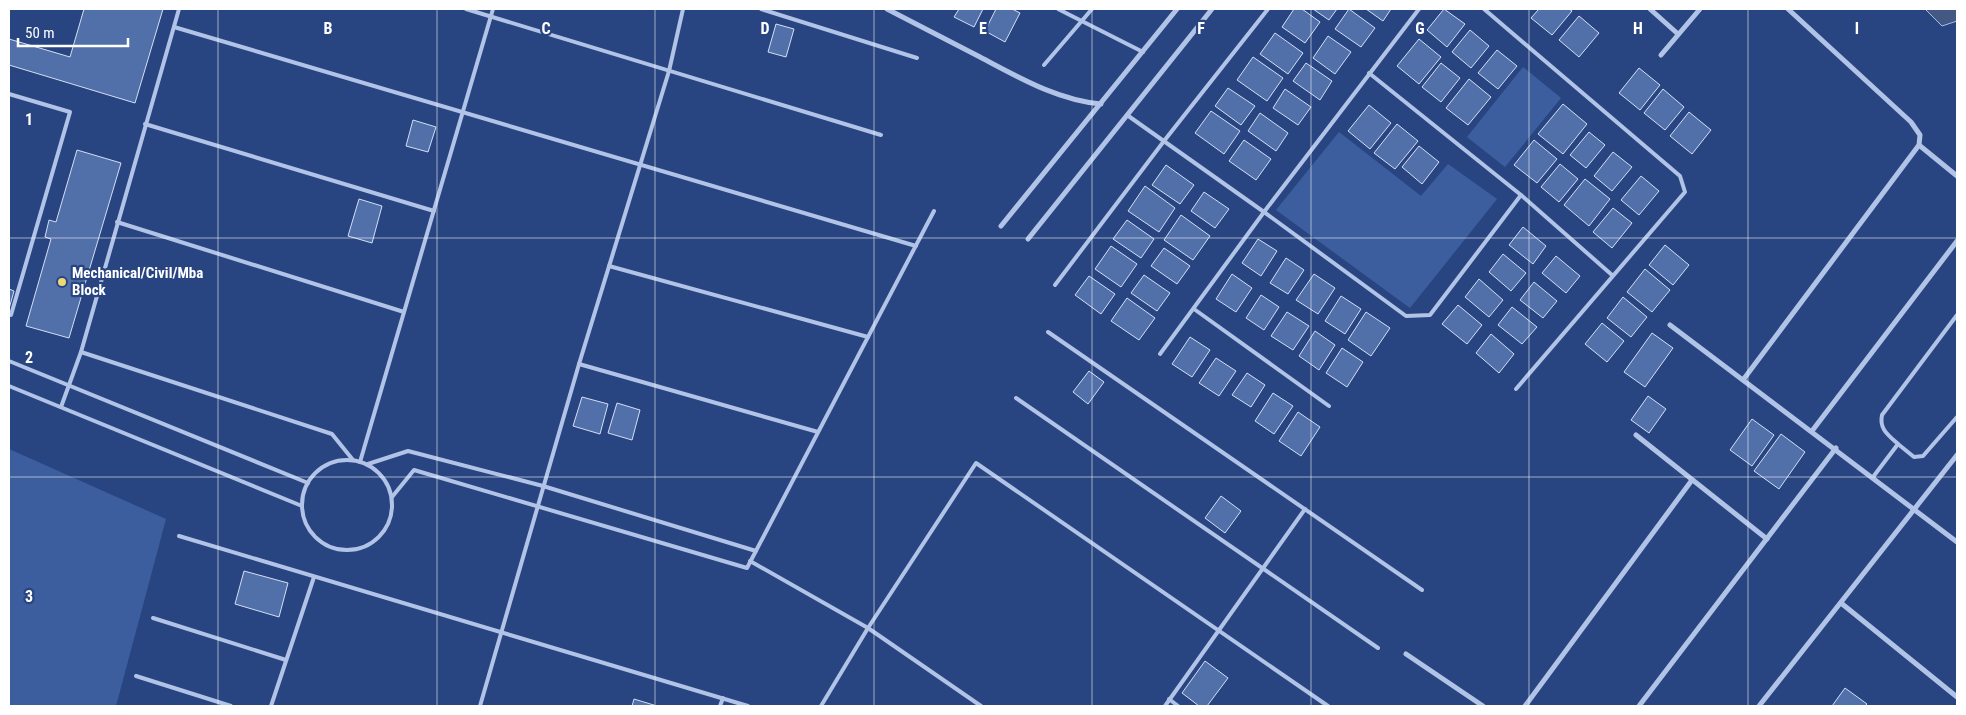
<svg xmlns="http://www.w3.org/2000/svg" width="1966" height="715" font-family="'Roboto Condensed',sans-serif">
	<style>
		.green { fill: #3d5e9e }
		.water { fill: #435883; stroke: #a5bce6 }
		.building { fill: #516fa9; stroke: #d4dff5 }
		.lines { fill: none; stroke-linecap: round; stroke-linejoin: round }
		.lane { stroke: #b1c3e6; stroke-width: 4 }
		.street { stroke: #b1c3e6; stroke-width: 5 }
		.grid { fill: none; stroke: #fff; stroke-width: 1; stroke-opacity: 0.55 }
		.poi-dot { fill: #edd877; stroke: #294581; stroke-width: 2 }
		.labels { text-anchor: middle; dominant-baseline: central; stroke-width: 4.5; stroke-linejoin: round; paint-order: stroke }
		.poi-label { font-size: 15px; font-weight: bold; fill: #fff; stroke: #294581; text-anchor: start }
		.grid-label { font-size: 16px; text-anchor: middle; font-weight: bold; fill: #fff; stroke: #294581; stroke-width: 4.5; stroke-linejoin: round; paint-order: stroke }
	</style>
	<rect width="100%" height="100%" fill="#294581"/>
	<!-- green -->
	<g class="green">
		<polygon points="1523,67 1561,98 1505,167 1467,137"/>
		<polygon points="1339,132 1421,196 1448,164 1497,199 1410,308 1276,210"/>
		<polygon points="9,449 166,519 116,706 9,706"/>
	</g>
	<!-- water -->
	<polygon class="water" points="1925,9 1957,9 1957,21 1942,26"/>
	<!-- building -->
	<g class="building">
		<polygon points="84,9 163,9 135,103 9,65 9,39 70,57"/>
		<polygon points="959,9 983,9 974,27 954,17"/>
		<polygon points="996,9 1012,9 1020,13 1005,42 985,31"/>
		<polygon points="1294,9 1302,9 1320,22 1305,43 1282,27"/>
		<polygon points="1313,9 1337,9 1329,20"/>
		<polygon points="1349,9 1375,28 1361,47 1335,29"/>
		<polygon points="1366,9 1391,9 1383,21"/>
		<polygon points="1444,9 1465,24 1447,47 1427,30"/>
		<polygon points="1539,9 1569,9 1572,11 1552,35 1531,18"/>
		<polygon points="1579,16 1599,33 1579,57 1559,40"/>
		<polygon points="776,24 794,29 786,57 768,52"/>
		<polygon points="1470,30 1489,46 1471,68 1452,52"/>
		<polygon points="1275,33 1303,53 1288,74 1260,54"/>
		<polygon points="1328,36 1351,52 1335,74 1313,58"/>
		<polygon points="1419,39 1441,57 1419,84 1397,66"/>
		<polygon points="1497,50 1517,66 1498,89 1478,73"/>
		<polygon points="1253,57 1283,78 1267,101 1237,80"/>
		<polygon points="1306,63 1332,81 1320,100 1293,81"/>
		<polygon points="1441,63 1460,78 1441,102 1422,87"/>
		<polygon points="1639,68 1660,85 1640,110 1619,93"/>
		<polygon points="1469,79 1491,97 1468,125 1446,108"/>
		<polygon points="1228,88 1255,106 1241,125 1215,106"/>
		<polygon points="1285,89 1311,107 1298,125 1273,108"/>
		<polygon points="1663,89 1684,107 1665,130 1644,113"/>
		<polygon points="1563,104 1587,124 1563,154 1538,134"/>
		<polygon points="1369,105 1391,123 1370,149 1348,131"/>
		<polygon points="1211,111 1240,131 1224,154 1195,133"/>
		<polygon points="1689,112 1711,130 1692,154 1670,136"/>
		<polygon points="1260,113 1288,133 1276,151 1248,131"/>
		<polygon points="413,120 436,127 428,152 406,146"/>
		<polygon points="1397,124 1418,141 1395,169 1374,153"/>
		<polygon points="1589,132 1605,145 1586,168 1570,155"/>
		<polygon points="1244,140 1271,159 1256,180 1229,161"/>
		<polygon points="1534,140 1557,159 1537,183 1514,165"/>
		<polygon points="1419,146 1439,162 1422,184 1402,167"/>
		<polygon points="77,150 121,163 69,338 26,326 51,239 45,237 49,220 56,222"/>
		<polygon points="1613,152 1632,167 1612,191 1594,176"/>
		<polygon points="1560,164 1578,179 1559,202 1541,187"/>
		<polygon points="1166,165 1194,185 1180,204 1152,185"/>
		<polygon points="1641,176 1659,191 1639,215 1621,200"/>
		<polygon points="1585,179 1610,199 1589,226 1564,205"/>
		<polygon points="1145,186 1175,208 1159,232 1128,211"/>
		<polygon points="1204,192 1229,209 1215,228 1191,211"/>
		<polygon points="359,199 382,206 372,243 348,236"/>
		<polygon points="1613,208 1632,223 1612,248 1593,232"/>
		<polygon points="1181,215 1210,236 1193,260 1164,240"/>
		<polygon points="1127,220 1154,239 1141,258 1113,239"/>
		<polygon points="1523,227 1546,246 1533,264 1509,245"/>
		<polygon points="1258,239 1277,251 1261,276 1242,263"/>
		<polygon points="1665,245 1689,265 1673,285 1649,265"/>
		<polygon points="1111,246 1137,264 1121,287 1095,269"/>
		<polygon points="1164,248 1190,266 1177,284 1151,266"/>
		<polygon points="1503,254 1526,273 1511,291 1489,272"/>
		<polygon points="1556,256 1580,276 1566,293 1542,273"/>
		<polygon points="1286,258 1304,270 1288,294 1270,283"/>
		<polygon points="1645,269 1670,290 1652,312 1627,292"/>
		<polygon points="1232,274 1252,288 1236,312 1216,299"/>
		<polygon points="1314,274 1335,288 1318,314 1296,300"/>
		<polygon points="1144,275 1170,293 1157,311 1131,293"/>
		<polygon points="1089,276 1115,294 1101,314 1075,295"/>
		<polygon points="1479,279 1503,300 1489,317 1465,297"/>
		<polygon points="1534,282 1557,301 1543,318 1520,300"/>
		<polygon points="9,289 14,291 9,309"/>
		<polygon points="1261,295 1279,307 1264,330 1246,318"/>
		<polygon points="1341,296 1361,309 1345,334 1325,321"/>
		<polygon points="1623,297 1647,317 1631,337 1607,318"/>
		<polygon points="1127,298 1155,318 1139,340 1111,321"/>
		<polygon points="1458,305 1482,325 1467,344 1442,324"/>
		<polygon points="1512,307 1537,327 1522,344 1498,325"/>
		<polygon points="1287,312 1309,326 1293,350 1271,336"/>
		<polygon points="1366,312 1390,328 1371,356 1348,340"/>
		<polygon points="1602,323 1624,341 1607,362 1585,344"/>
		<polygon points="1315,331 1335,345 1319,370 1299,356"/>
		<polygon points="1652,333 1673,348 1645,387 1624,372"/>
		<polygon points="1491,334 1514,354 1499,373 1476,353"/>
		<polygon points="1190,337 1210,350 1192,377 1172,364"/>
		<polygon points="1342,348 1363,362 1347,387 1326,373"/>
		<polygon points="1216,358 1236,371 1219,396 1199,383"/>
		<polygon points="1089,371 1104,382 1088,404 1073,392"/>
		<polygon points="1247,373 1265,385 1251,407 1232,395"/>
		<polygon points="1273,393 1293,406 1274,434 1255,421"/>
		<polygon points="1648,396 1666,409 1649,433 1631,420"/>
		<polygon points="582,397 608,404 600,434 573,426"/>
		<polygon points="617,403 640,410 632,440 608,433"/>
		<polygon points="1298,412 1320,427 1301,456 1279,441"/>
		<polygon points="1752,419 1774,435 1752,466 1730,450"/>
		<polygon points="1781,434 1805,452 1779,489 1754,471"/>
		<polygon points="1221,496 1241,511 1225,533 1205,518"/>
		<polygon points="244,571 288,583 279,617 235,604"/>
		<polygon points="1205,661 1228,678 1207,706 1199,706 1182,693"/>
		<polygon points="1845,688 1867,704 1865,706 1832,706"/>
		<polygon points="634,699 657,706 632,706"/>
	</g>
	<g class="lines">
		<!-- lane -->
		<g class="lane">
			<polyline points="466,9 881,135"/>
			<polyline points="761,9 917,58"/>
			<polyline points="1058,9 1143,52"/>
			<polyline points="1484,9 1680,176 1685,192 1516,389"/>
			<polyline points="174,27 916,246"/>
			<polyline points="1044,65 1092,9"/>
			<polyline points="1369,73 1521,195 1612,275"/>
			<polyline points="9,94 70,112 11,315"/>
			<polyline points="1127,115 1264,212 1406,316 1430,315 1521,195"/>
			<polyline points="145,124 434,211"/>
			<polyline points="117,222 404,312"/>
			<polyline points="609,266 868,337"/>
			<polyline points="1055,285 1164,141 1268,9"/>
			<polyline points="1194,309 1329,406"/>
			<polyline points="1048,332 1422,590"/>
			<polyline points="81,352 332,434 353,460"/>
			<polyline points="1160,354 1264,212 1419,9"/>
			<polyline points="9,361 308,483"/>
			<polyline points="579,364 818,432"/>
			<polyline points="9,386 302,506"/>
			<polyline points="1016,398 1378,648"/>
			<polyline points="61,407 81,352 179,9"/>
			<polyline points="1898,444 1914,457 1923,456 1957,417"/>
			<circle cx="347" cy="505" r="45"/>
			<polyline points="360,462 493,9"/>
			<polyline points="368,464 408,451 543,486 756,551"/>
			<path d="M1873 477 1898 444C1888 435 1879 429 1882 415L1957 315"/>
			<polyline points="392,497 414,470 747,568 934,211"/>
			<polyline points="179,536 748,706"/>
			<polyline points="750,561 868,628 981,706"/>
			<polyline points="153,618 286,660"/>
			<polyline points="136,676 231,706"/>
			<polyline points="1169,699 1178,706"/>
			<polyline points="271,706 314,577"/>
			<polyline points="480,706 579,364 669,71 683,9"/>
			<polyline points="720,706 723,698"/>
			<polyline points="821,706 868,628 976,463 1328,706"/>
			<polyline points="1165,706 1305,509"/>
		</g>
		<!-- street -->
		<g class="street">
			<path d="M887 9C918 25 949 41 980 57 1018 77 1057 100 1101 104"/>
			<polyline points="1650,9 1678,34"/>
			<polyline points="1661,55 1700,9"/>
			<polyline points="1919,145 1957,176"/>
			<polyline points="1001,226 1177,9"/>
			<polyline points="1028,239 1212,9"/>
			<polyline points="1670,325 1957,542"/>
			<polyline points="1743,380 1919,145 1920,135 1911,122 1788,9"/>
			<polyline points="1812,431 1957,241"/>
			<polyline points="1636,435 1767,539"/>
			<polyline points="1841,603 1957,697"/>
			<polyline points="1406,654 1483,706"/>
			<polyline points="1525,706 1692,480"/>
			<polyline points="1639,706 1836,448"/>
			<polyline points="1759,706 1957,455"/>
		</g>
	</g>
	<!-- grid -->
	<path class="grid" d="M218 9V706M437 9V706M655 9V706M874 9V706M1092 9V706M1311 9V706M1529 9V706M1748 9V706M9 238H1957M9 477H1957"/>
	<!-- markers -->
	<circle class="poi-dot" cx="62" cy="282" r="5"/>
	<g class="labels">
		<!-- poi labels -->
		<g class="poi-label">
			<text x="72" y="273">Mechanical/Civil/Mba<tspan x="72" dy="17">Block</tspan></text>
		</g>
	</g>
	<g class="grid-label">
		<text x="328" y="34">B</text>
		<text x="546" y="34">C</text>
		<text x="765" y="34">D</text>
		<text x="983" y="34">E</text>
		<text x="1201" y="34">F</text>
		<text x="1420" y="34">G</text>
		<text x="1638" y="34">H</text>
		<text x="1857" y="34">I</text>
		<text x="29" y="125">1</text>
		<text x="29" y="363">2</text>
		<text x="29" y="602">3</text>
	</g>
	<!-- border -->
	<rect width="1966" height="715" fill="none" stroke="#ffffff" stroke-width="20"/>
	<!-- scale -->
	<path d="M18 38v8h110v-8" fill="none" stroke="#ffffff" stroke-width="2.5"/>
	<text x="25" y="38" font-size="15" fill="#ffffff" stroke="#294581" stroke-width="4" paint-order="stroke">50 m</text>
</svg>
